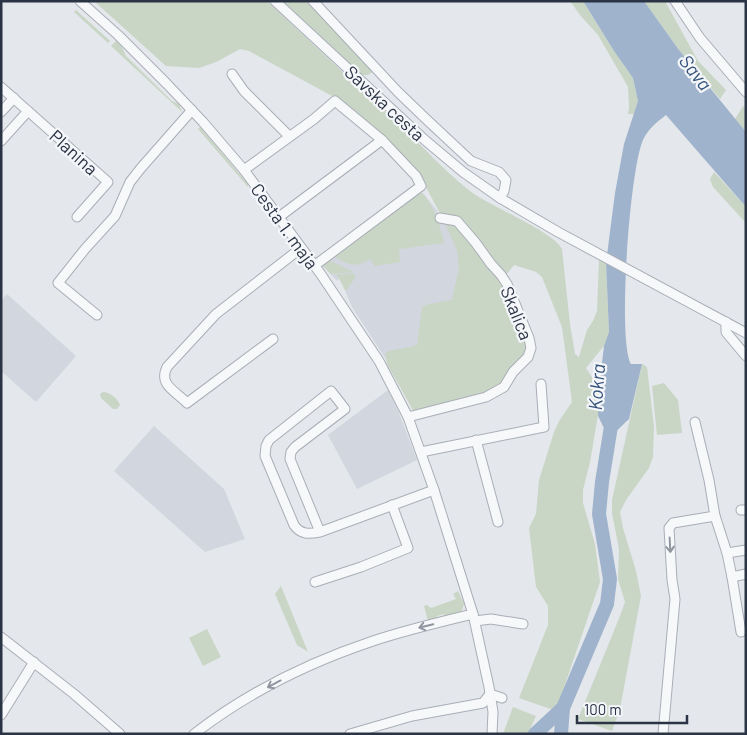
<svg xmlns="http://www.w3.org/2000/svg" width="747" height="735" font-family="Barlow,sans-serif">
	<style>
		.built { fill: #d2d6de }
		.green { fill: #c9d6c5 }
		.water { fill: #9fb4cc }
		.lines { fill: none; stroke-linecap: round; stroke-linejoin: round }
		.river { stroke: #9fb4cc; stroke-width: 14 }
		.minor-casing { stroke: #a9aeb7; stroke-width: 11 }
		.minor { stroke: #f7f8fa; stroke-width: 9 }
		.oneway { stroke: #9196a0 }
		.labels { text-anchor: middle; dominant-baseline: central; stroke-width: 4.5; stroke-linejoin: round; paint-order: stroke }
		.street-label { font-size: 18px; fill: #2b3445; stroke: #f4f6f9 }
		.water-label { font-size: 19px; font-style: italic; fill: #34527a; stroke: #f4f6f9 }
	</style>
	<rect width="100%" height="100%" fill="#e4e7ec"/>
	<!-- built -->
	<g class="built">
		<polygon points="423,193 442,217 487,261 402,384 352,307 344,288 343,283 339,278 337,281 322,265"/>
		<polygon points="7,294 76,356 36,402 1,371 1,301"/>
		<polygon points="388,390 399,413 417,460 357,489 328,435"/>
		<polygon points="154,426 224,489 245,539 205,552 114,471"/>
	</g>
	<!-- green -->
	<g class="green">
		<path d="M94 1H267C311 43 356 84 401 126 424 147 444 171 470 191 489 206 554 232 562 249L570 324 575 354 579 357 587 330 593 321 597 311 599 260 606 263 609 332 607 342 586 368 599 388V409L590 462 583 490V503L595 544 600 582 556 711 519 698 548 625V606L536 587 529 528 536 514 539 480 554 432 559 421 572 402 562 327 542 277 536 272 514 265 503 279 527 342 524 358 512 365 508 372 505 381 496 391 414 412 387 364 385 353C395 348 407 349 417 345L422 307 428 304 452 300 459 267 457 250 442 217 422 180 334 97 249 51 240 49 216 62 199 68 166 66Z"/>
		<polygon points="282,1 310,1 375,70 368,75 361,75"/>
		<polygon points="570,1 583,1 614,51 633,78 638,101 635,114 628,114 629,108 628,87 598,35 580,15"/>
		<polygon points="644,1 665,1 698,61 726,90 720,99 679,50"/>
		<polygon points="76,10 110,41 108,43 74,12"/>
		<polygon points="116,41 122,47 126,56 172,101 179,104 182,112 111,46"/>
		<polygon points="743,106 746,109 746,132 735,119"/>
		<polygon points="200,127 248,184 248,187 198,129"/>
		<polygon points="714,172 746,207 746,223 713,187 710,179"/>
		<path d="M420 192C433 200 441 229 444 243L399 249 400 262 375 266 370 259C356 269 347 264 334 256Z"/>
		<polygon points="326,261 331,261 353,272 331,274 322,265"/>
		<path d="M354 273 355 278 346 291C342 286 341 280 336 275Z"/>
		<polygon points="642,364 647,367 654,427 653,457 649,468 626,500 620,512 623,528 636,571 641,596 620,709 612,731 578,719 620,616 625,602 618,579 619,549 612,513 612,500"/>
		<polygon points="664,383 678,400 682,433 657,435 652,386"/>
		<path d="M103 392C110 392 118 399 120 405L117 409H113L101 398 100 394Z"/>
		<polygon points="281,586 308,652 297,645 275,594"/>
		<polygon points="458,591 464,604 461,613 445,617 444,614 437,616 437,619 428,621 424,606 427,605 431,608 456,599 453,594"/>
		<polygon points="207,629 221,657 203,666 189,638"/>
		<polygon points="513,707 536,716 528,734 503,734"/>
	</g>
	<!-- water -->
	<path class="water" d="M583 1H644L679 50 746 132V207L666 115C657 122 648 129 643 140 630 168 617 340 631 364H642L629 419 609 438 598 416 599 388 604 346 609 332 606 263 615 193 624 144 638 101 633 78 614 51Z"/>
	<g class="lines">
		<!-- river -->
		<g class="river">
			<polyline points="535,734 563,708"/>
			<polyline points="561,734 563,708 607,604 610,579 599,514 602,482 612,420"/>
		</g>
		<!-- minor casing -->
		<g class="minor-casing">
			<g id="minor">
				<polyline points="80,1 118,35 167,84 203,122 244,170 320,273 379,361 408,417 434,490 473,614 489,687 493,712 492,734"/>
				<polyline points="275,1 426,141 463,172 500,198 558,232 746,333"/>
				<polyline points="313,1 398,92 425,118 471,161 499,172 506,180 504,191 500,198"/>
				<polyline points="675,1 700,38 746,92"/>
				<polyline points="232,74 244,91 289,136"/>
				<polyline points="1,87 108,182 77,217"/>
				<polyline points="1,112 14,98"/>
				<polyline points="1,141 28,111"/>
				<polyline points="244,170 314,119 335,101 382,140"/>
				<polyline points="279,217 382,140 416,176 421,186 314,266"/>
				<polyline points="97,315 58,283 85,249 115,216 130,182 141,168 192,110"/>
				<polyline points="726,322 726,332 746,356"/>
				<path d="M273 339 187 403C176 391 158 385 167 367L216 314 301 248"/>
				<polyline points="408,417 486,397 504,387 513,372 528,357 531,348 529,338 507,284 501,275 491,264 475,242 457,221 440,218"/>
				<polyline points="695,422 709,480 715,516 727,553 732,577 741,632"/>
				<polyline points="476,440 498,522"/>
				<polyline points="421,452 544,427 541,384"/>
				<polyline points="741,510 746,510"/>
				<path d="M320 532 290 459 291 452 295 447 345 409 331 391 269 440 266 446 265 456 294 525C301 535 309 534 320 532L434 490"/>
				<polyline points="727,553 746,550"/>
				<polyline points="732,577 746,574"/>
				<polyline points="315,582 361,567 408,548 392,505"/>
				<polyline points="475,621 491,619 523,624"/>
				<polyline points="1,637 74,694 120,734"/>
				<polyline points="490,694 502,698"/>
				<polyline points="1,715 34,662"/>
				<path d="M194 734C247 693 310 662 373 641 406 630 440 622 473 614"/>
				<polyline points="350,734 412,716 483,703 490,694"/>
				<polyline points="663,734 675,599 672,580 669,528 673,523 715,516"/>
			</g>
		</g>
		<!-- minor -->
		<use href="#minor" class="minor"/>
	</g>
	<!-- one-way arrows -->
	<defs><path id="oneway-shaft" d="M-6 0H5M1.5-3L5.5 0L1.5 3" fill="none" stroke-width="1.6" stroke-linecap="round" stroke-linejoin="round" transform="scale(1.25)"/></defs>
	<g class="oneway">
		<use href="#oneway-shaft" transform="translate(670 545) rotate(87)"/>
		<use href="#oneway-shaft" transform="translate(426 626) rotate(166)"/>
		<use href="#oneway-shaft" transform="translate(274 684) rotate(152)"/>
	</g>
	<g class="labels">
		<!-- street labels -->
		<g class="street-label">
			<text transform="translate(385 103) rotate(43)">Savska cesta</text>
			<text transform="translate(74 152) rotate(42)">Planina</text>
			<text transform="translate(285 226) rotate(54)">Cesta 1. maja</text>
			<text transform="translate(517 313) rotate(68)">Skalica</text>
		</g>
		<!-- water labels -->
		<g class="water-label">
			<text transform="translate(696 72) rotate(52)">Sava</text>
			<text transform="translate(596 387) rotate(-86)">Kokra</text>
		</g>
	</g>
	<!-- border -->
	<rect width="747" height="735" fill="none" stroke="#2b3445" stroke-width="5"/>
	<!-- scale -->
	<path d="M577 715v8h110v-8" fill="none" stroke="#2b3445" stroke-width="2.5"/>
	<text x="584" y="715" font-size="15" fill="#2b3445" stroke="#f4f6f9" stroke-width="4" paint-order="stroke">100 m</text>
</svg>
